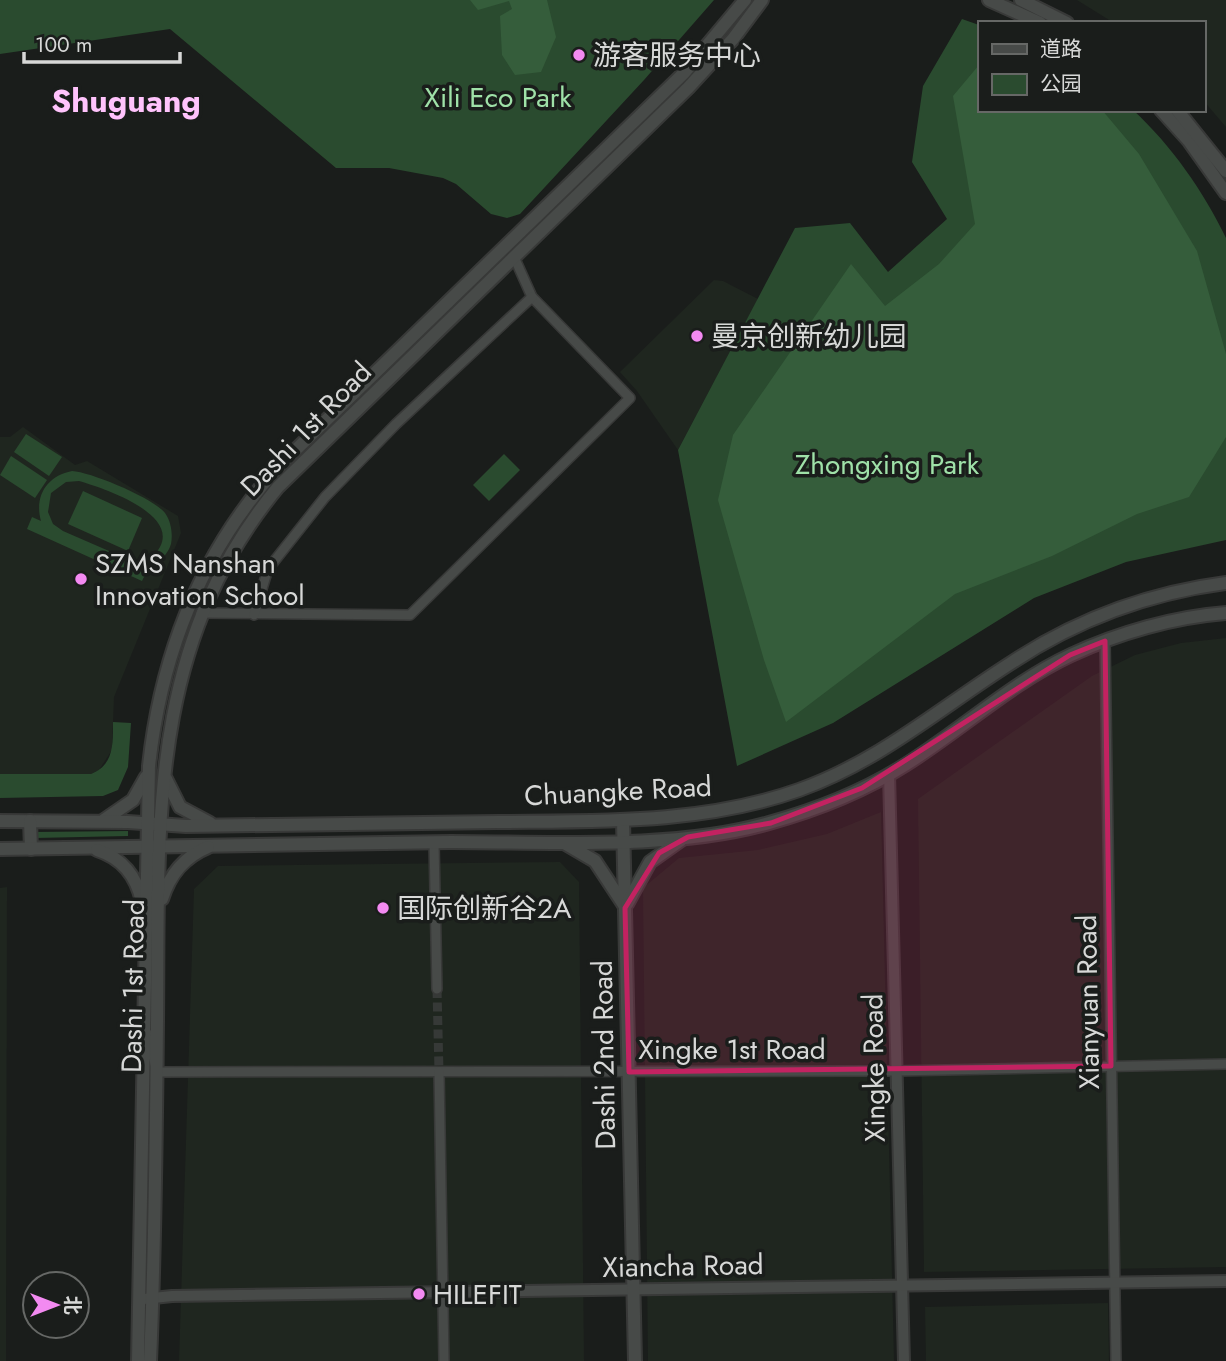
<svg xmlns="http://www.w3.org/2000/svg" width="1226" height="1361" font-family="Jost,'Noto Sans SC',sans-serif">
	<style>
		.built { fill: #1f261f }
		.green { fill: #2a4b2f; fill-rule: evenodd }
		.forest { fill: #355d3b }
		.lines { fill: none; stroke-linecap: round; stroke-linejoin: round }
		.minor-tunnel { stroke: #363937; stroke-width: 9; stroke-dasharray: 9 4.5; stroke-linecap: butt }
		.minor-casing { stroke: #383938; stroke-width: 12 }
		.tertiary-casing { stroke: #383938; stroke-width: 14 }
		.secondary-casing { stroke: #383938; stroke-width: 16 }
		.minor { stroke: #474a48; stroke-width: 9 }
		.tertiary { stroke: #474a48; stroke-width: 10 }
		.secondary { stroke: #474a48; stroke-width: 12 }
		.marked { fill: #c32261; fill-opacity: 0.2; stroke: #c32261; stroke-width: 5; stroke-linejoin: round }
		.poi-dot { fill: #f38af1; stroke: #1a1d1b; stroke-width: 2.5 }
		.labels { text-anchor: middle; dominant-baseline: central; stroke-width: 7; stroke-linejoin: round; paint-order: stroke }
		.poi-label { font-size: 28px; fill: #d7d8d7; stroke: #1a1d1b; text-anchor: start }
		.park-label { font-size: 28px; fill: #9fe1a8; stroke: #1a1d1b }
		.street-label { font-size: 28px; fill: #d7d8d7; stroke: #1a1d1b }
		.quarter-label { font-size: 32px; font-weight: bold; fill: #ffc3fc; stroke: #1a1d1b }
	</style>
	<rect width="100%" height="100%" fill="#1a1d1b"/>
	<!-- built -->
	<g class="built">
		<polygon points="1077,0 1226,0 1226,127 1203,100 1203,23 1114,23"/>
		<polygon points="714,280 723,281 758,299 678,450 637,391 620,372"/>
		<polygon points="23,427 75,465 87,461 178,516 181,533 114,697 112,750 99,770 91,774 0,774 0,437 10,437"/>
		<polygon points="1226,638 1226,1267 924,1272 918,799 1092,676 1135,655 1181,643"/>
		<polygon points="881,812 894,1361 648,1361 643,888 679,858 758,850 827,834"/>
		<polygon points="560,862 579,882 584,1361 179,1361 194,889 218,866"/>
		<polygon points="7,887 6,1361 0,1361 0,888"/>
		<polygon points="1108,1303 1109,1361 926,1361 925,1307"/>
	</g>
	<!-- green -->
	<g class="green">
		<polygon points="0,0 714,0 644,80 520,214 507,218 491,214 456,184 443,178 389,168 336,168 170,29 0,54"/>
		<path d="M962 19 979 25V110H1133C1172 146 1203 191 1226 238V540L1126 562 1034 598 833 723 737 766 678 450 795 228 850 223 888 272 947 219 912 162 923 86Z"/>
		<polygon points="26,434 62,457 49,476 14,452"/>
		<polygon points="504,454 520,470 489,501 473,485"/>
		<polygon points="11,456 47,480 35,498 0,475"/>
		<path d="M72 471C91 472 153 498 165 513 171 521 173 534 171 544 166 561 149 565 142 581L27 529 32 517 41 521C34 496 47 476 72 471ZM79 481C103 488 178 513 160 547 154 558 143 562 132 561L63 531 53 524 48 512 51 493 66 482Z"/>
		<polygon points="83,491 142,518 128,551 68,524"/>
		<path d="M113 722 131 723 128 767 118 790 103 796 0 798V774H91C114 765 113 744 113 722Z"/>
		<polygon points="128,831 128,836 35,838 34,832"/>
	</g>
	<!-- forest -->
	<g class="forest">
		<polygon points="470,0 547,0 556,37 541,72 515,75 502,55 500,16 512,9 509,1 478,10"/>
		<polygon points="979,65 979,110 1102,110 1139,154 1197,251 1226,354 1226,437 1189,497 1137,514 1052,556 955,594 786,722 764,660 718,500 733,435 851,264 885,306 939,264 975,224 953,96"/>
	</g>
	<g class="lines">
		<!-- minor-tunnel -->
		<polyline class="minor-tunnel" points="437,989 439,1072"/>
		<!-- minor casing -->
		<g class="minor-casing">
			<g id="minor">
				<polyline points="201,613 410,615 630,398 532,297 515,259"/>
				<polyline points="254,615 268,569 325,497 396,424 532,297"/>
				<polyline points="1105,641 1116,1361"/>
				<polyline points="434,843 437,989"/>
				<polyline points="147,1033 157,1072 897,1071 1226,1064"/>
				<polyline points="439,1072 444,1361"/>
			</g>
		</g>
		<!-- tertiary casing -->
		<g class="tertiary-casing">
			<g id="tertiary">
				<polyline points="889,774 904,1361"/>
				<polyline points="144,1299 172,1296 1226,1281"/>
			</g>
		</g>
		<!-- secondary casing -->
		<g class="secondary-casing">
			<g id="secondary">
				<polyline points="989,0 1040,23"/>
				<polyline points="1021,0 1067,23"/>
				<polyline points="1161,110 1189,141 1226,193"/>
				<polyline points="1177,110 1226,171"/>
				<polyline points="166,779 180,807 210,823"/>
				<polyline points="104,820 133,800 146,777"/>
				<polyline points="623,820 635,1361"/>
				<path d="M0 821 128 822 186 826C290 825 395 823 500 822 600 821 703 824 799 790 880 761 940 708 1011 663 1076 620 1149 593 1226 583"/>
				<polyline points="30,821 31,849"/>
				<polyline points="566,844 595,861 624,905"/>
				<path d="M0 849C150 846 300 843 451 842 550 842 674 850 769 823 816 810 864 791 905 765 961 730 1011 683 1071 655 1118 633 1174 617 1226 613"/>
				<path d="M97 850C122 858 137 877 142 902L145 896"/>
				<path d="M162 899C170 874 184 857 208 847"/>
				<polyline points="627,904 650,862 681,840"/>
				<path d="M138 1361 149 766C161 654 202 551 278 467L684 73 745 0"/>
				<path d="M150 1361C155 1248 156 1135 157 1022 159 827 146 647 278 487L688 88 733 39 762 0"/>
			</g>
		</g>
		<!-- minor -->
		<use href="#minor" class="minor"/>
		<!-- tertiary -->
		<use href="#tertiary" class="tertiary"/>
		<!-- secondary -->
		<use href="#secondary" class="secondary"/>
	</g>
	<!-- marked area -->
	<path class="marked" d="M1105 641 1111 1066 629 1072 625 908 659 853 688 837 771 823 862 788 1070 655Z"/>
	<!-- markers -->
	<g class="poi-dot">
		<circle cx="579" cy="55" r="7"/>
		<circle cx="697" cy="336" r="7"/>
		<circle cx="81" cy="579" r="7"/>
		<circle cx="383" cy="908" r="7"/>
		<circle cx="419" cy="1294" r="7"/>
	</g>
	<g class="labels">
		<!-- poi labels -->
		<g class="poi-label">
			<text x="593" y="55">游客服务中心</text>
			<text x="711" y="336">曼京创新幼儿园</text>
			<text x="95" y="563">SZMS Nanshan<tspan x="95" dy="32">Innovation School</tspan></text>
			<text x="397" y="908">国际创新谷2A</text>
			<text x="433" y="1294">HILEFIT</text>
		</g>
		<!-- park labels -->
		<g class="park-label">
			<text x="498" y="97">Xili Eco Park</text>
			<text x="887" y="464">Zhongxing Park</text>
		</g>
		<!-- street labels -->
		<g class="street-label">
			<text transform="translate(306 429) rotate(-46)">Dashi 1st Road</text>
			<text transform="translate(618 791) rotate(-3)">Chuangke Road</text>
			<text transform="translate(133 986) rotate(-89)">Dashi 1st Road</text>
			<text transform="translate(1088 1002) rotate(-91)">Xianyuan Road</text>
			<text x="732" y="1049">Xingke 1st Road</text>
			<text transform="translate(604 1055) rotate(-91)">Dashi 2nd Road</text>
			<text transform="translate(874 1068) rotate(-91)">Xingke Road</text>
			<text transform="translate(683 1266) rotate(-1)">Xiancha Road</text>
		</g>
		<!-- quarter labels -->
		<g class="quarter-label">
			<text x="126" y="101">Shuguang</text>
		</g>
	</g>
	<!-- legend -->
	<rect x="978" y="21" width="228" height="91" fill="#1a1d1b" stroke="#666866" stroke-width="2"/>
	<rect x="992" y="44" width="35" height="10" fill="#474a48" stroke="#666866" stroke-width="2"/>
	<text x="1040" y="56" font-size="21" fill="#d7d8d7">道路</text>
	<rect x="992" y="74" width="35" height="21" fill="#2a4b2f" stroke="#666866" stroke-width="2"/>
	<text x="1040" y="91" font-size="21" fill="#d7d8d7">公园</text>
	<!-- north arrow -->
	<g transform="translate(56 1305) rotate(90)"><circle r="33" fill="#1a1d1b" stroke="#666866" stroke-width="2"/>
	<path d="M0-5L12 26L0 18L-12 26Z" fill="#f38af1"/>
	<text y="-10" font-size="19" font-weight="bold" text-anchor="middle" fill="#d7d8d7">北</text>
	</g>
	<!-- scale -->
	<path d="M24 52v10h156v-10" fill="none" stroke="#d7d8d7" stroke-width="3.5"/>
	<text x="35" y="52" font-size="21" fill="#d7d8d7" stroke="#1a1d1b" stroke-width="5" paint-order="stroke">100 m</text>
</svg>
